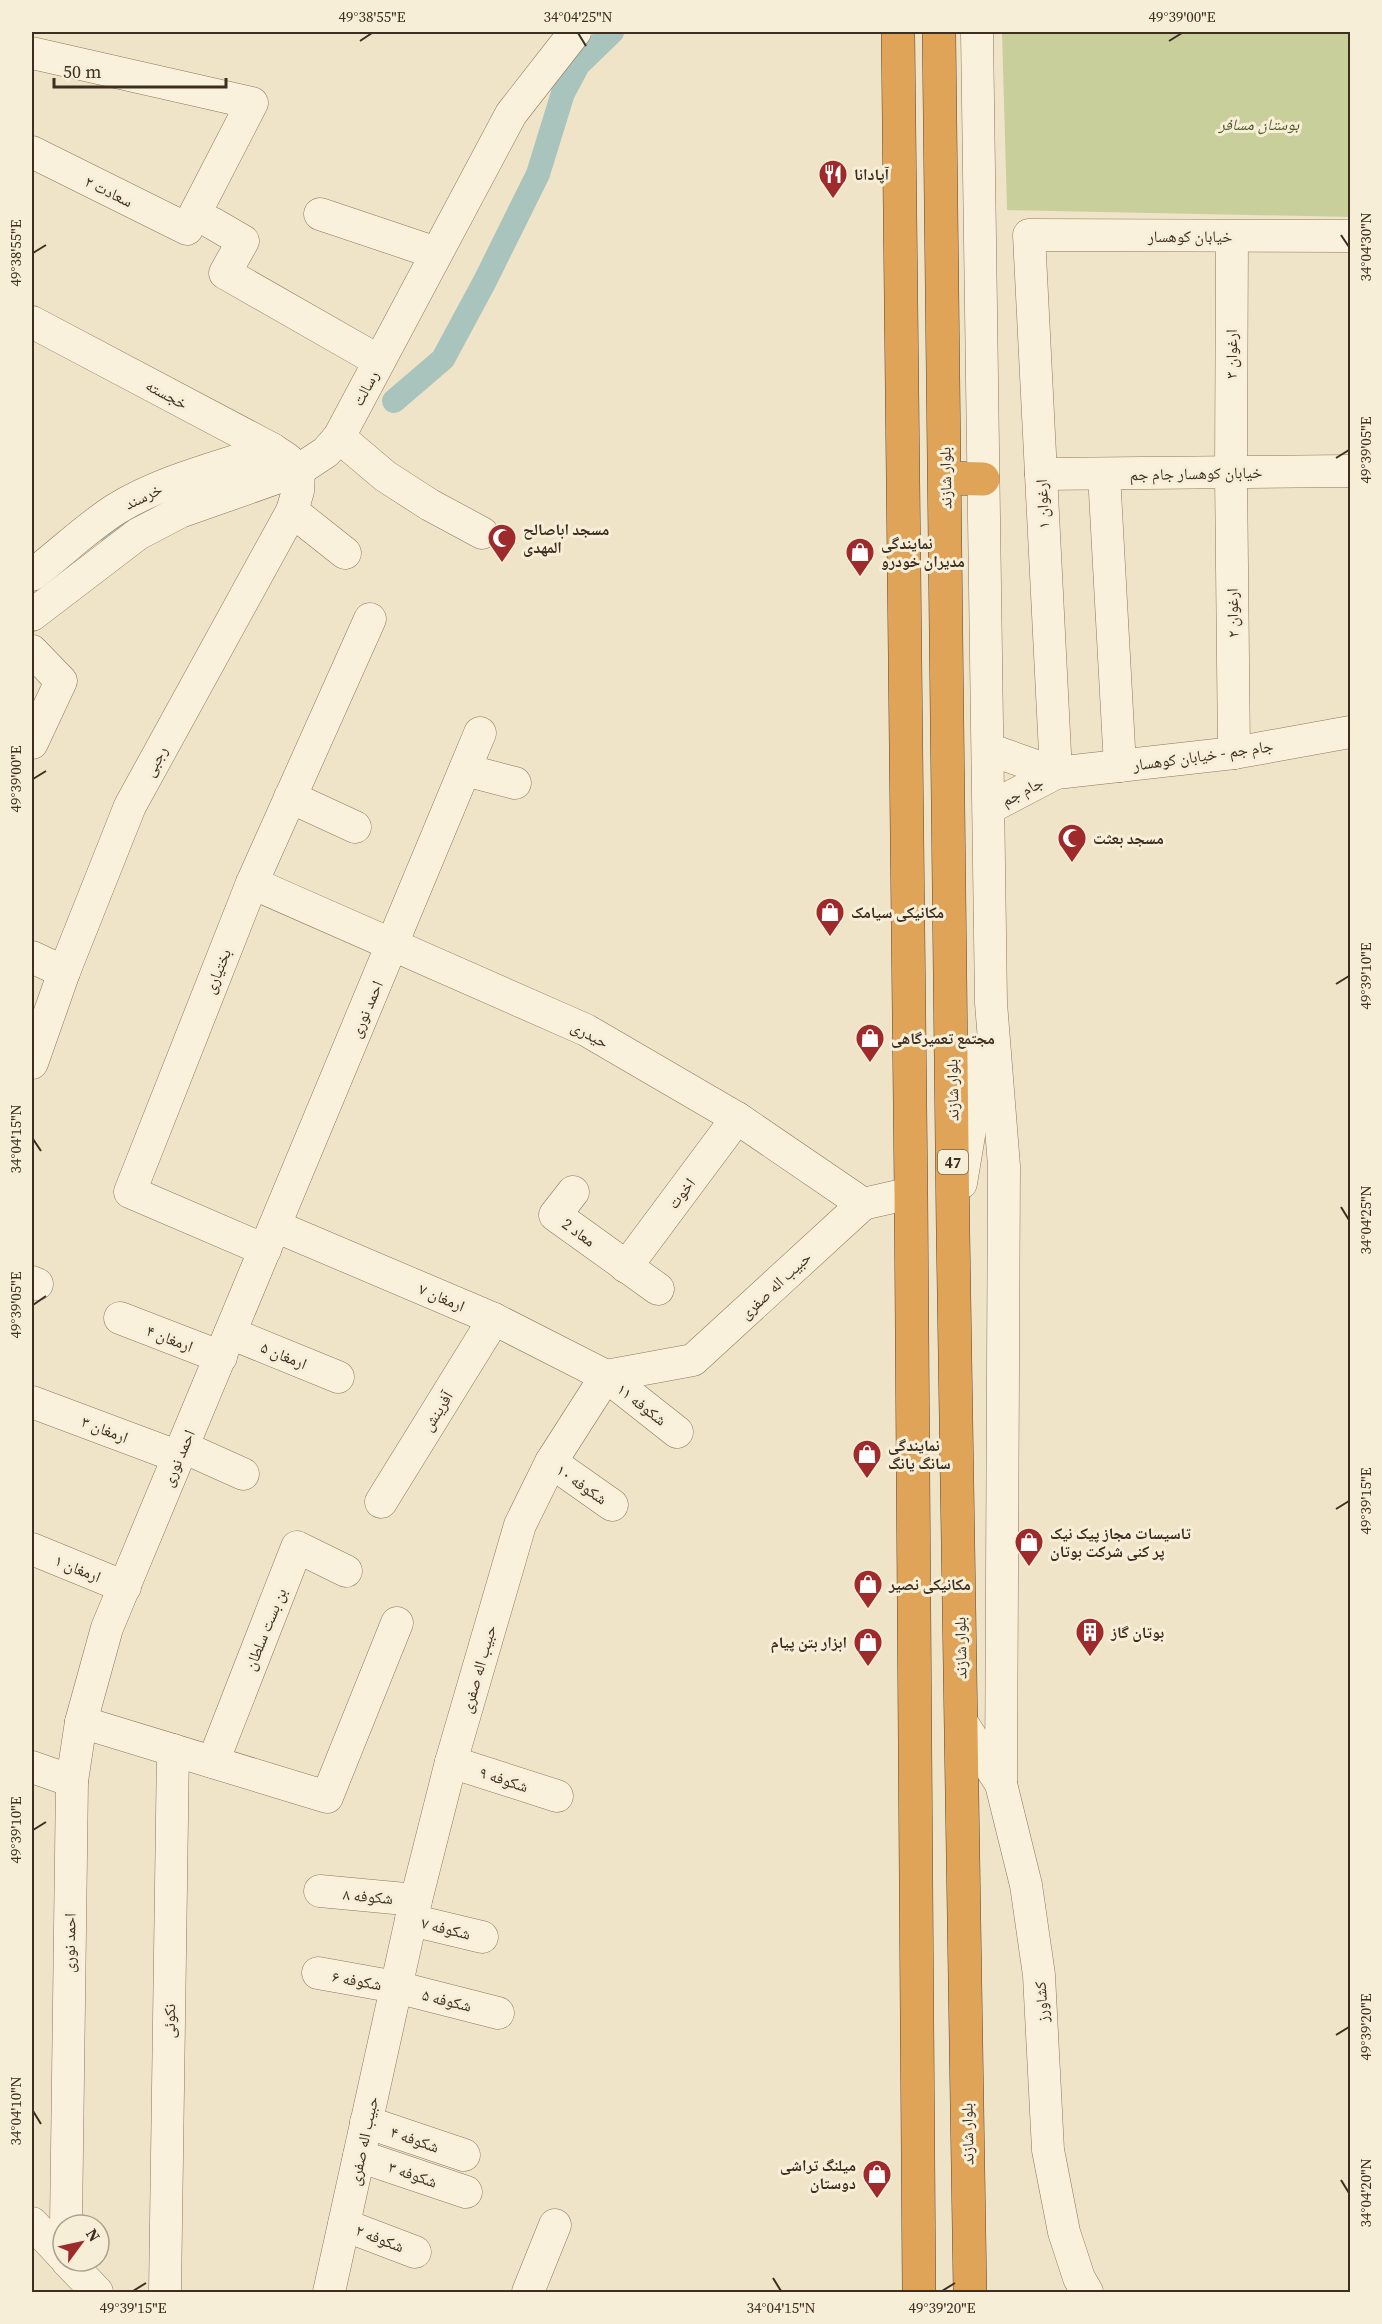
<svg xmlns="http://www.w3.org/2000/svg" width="1382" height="2324" font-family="'Source Serif 4','Noto Naskh Arabic',serif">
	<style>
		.green { fill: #c9cf9b }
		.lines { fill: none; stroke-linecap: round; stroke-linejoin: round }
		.canal { stroke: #a9c4bc; stroke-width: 24 }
		.minor-casing { stroke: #8d765c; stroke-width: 33 }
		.highway-casing { stroke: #5b4430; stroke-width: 34 }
		.minor { stroke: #faf1dc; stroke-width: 32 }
		.highway { stroke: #e0a458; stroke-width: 33 }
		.ticks { fill: none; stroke: #3d2e20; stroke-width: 2 }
		.labels { text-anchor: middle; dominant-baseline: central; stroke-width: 6; stroke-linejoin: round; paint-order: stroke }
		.shield { fill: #f7eed8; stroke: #756857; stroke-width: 1.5 }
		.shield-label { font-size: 15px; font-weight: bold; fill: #3d2e20 }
		.park-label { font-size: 16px; font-style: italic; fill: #4d5a26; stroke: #f7eed8 }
		.poi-label { font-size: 16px; font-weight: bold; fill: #3d2e20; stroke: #f7eed8; text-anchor: start }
		.street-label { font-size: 16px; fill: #3d2e20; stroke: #f7eed8 }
		.neatline { fill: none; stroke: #3d2e20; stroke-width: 2 }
		.ticks-label { font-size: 15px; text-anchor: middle; fill: #3d2e20 }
	</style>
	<rect width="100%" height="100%" fill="#f0e4c8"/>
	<!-- green -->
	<polygon class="green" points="1002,32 1350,32 1350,217 1007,210"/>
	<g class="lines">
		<!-- canal -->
		<g class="canal">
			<polyline points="394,401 443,359 485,281 538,174 563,93 578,65 612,32"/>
			<polyline points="110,532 121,523 191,491"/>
		</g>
		<!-- minor casing -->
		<g class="minor-casing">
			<g id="minor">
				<polyline points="977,32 991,1003 1004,1166 1001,1784"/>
				<polyline points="32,53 252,103 187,229 32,152"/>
				<polyline points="320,214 436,253"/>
				<polyline points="212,223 243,241 225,273 379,361"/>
				<polyline points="1232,236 1231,473 1234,753"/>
				<polyline points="32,322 272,449 287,459 299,470"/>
				<polyline points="339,437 385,476 430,505 482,533"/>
				<polyline points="1041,474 1350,471"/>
				<polyline points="1104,474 1120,766"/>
				<polyline points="292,511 345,553"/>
				<path d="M32 575C60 554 86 528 116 509 163 480 220 467 272 449"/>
				<polyline points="32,615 138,534 180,512 299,470 326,452 339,437 511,114 575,32"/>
				<polyline points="32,651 61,681 32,743"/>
				<polyline points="988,749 1056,773"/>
				<polyline points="465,770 515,783"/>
				<polyline points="1056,773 1029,235 1350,236"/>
				<polyline points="290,797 355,827"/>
				<polyline points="989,808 1056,773 1234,753 1350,732"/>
				<polyline points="252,883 586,1030 737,1118 863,1204 911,1193"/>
				<polyline points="32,957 64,972"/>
				<polyline points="32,1063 64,972 130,806 292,511 298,491 299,470"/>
				<polyline points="961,1183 983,1052"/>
				<polyline points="573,1192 555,1215 658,1289"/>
				<polyline points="275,1226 494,1319 606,1376 677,1432"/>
				<polyline points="265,1250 130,1192 252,883 370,619"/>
				<polyline points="626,1267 737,1118"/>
				<polyline points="32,1282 37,1284"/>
				<polyline points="120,1318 221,1357"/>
				<polyline points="230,1333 338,1377"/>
				<polyline points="32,1402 179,1457"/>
				<polyline points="183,1447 243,1474"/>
				<polyline points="551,1462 612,1505"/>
				<polyline points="381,1502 494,1319"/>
				<polyline points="32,1549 125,1587"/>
				<polyline points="961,1721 1001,1784 1026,1885 1039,1975 1048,2150 1064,2232 1079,2278 1087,2292"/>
				<polyline points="81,1722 327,1797 397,1623"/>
				<polyline points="213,1762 297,1547 346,1571"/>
				<polyline points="451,1762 557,1796"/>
				<polyline points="32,1767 72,1781"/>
				<polyline points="320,1891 416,1900"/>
				<polyline points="411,1920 482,1937"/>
				<polyline points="318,1973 396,1987 498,2013"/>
				<polyline points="366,2122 464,2155"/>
				<polyline points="359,2156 466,2192"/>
				<polyline points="32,2223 63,2256"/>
				<polyline points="66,2225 72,1781 81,1722 107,1628 480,733"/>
				<polyline points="344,2225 415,2252"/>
				<polyline points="67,2261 97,2292"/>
				<polyline points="165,2292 173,1750"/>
				<polyline points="329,2292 411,1920 451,1762 520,1525 551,1462 606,1376 693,1360 863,1204"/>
				<polyline points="528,2292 555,2225"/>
			</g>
		</g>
		<!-- highway casing -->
		<g class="highway-casing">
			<g id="highway">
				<polyline points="898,32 911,1193 919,2292"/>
				<polyline points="939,32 953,1231 970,2292"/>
				<polyline points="945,478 983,479"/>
			</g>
		</g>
		<!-- minor -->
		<use href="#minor" class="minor"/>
		<!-- highway -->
		<use href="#highway" class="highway"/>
	</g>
	<!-- ticks -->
	<path class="ticks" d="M578 33 586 46M360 41 372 33M1169 41 1182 33M1341 235 1349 247M33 253 46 245M1336 458 1349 450M33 779 46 771M1336 984 1349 976M33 1139 41 1151M1341 1207 1349 1220M33 1305 46 1296M1336 1509 1349 1501M33 1830 46 1822M1336 2035 1349 2027M33 2111 41 2124M1341 2180 1349 2193M773 2278 781 2291M133 2291 146 2283M942 2291 955 2283"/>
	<!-- icons -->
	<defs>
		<g id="restaurant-pin" transform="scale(1.5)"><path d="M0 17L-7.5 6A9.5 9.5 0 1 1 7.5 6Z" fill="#9e2a2b" stroke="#f7eed8"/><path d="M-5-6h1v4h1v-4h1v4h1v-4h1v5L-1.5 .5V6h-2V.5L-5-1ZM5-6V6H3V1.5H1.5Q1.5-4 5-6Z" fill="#fff"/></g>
		<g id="mosque-pin" transform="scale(1.5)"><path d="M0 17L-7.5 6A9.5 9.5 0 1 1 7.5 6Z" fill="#9e2a2b" stroke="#f7eed8"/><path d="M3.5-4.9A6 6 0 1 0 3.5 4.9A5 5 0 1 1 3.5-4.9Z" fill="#fff"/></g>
		<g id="shop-pin" transform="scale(1.5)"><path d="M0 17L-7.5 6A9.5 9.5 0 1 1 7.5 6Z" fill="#9e2a2b" stroke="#f7eed8"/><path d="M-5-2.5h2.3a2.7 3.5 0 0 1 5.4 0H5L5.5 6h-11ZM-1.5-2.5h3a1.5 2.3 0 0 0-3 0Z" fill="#fff"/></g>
		<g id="building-pin" transform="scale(1.5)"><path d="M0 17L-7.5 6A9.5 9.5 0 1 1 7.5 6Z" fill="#9e2a2b" stroke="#f7eed8"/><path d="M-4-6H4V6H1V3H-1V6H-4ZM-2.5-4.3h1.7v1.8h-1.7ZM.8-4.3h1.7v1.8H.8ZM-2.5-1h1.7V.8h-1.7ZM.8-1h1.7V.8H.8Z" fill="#fff"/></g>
	</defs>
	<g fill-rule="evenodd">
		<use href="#restaurant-pin" x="833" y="174"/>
		<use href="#mosque-pin" x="502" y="538"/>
		<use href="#shop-pin" x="860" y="552"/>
		<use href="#mosque-pin" x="1072" y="838"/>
		<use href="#shop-pin" x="830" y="912"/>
		<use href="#shop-pin" x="870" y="1038"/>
		<use href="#shop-pin" x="867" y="1454"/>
		<use href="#shop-pin" x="1029" y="1542"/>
		<use href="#shop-pin" x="868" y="1584"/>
		<use href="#building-pin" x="1090" y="1632"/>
		<use href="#shop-pin" x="868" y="1642"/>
		<use href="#shop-pin" x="877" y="2174"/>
	</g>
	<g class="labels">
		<!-- shield labels -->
		<rect class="shield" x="938" y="1150" width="30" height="24" rx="4.5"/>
		<g class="shield-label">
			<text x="953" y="1162">47</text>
		</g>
		<!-- park labels -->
		<g class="park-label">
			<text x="1259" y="124">بوستان مسافر</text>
		</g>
		<!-- poi labels -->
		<g class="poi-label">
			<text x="854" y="174">آپادانا</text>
			<text x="523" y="529">مسجد اباصالح<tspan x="523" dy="18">المهدی</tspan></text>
			<text x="881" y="543">نمایندگی<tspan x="881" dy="18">مدیران خودرو</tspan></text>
			<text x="1093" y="838">مسجد بعثت</text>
			<text x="851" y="912">مکانیکی سیامک</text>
			<text x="891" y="1038">مجتمع تعمیرگاهی</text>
			<text x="888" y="1445">نمایندگی<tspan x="888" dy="18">سانگ یانگ</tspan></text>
			<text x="1050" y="1533">تاسیسات مجاز پیک نیک<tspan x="1050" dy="18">پر کنی شرکت بوتان</tspan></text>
			<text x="889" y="1584">مکانیکی نصیر</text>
			<text x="1111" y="1632">بوتان گاز</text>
			<text x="847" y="1642" text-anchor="end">ابزار بتن پیام</text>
			<text x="856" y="2165" text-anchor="end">میلنگ تراشی<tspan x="856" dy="18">دوستان</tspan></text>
		</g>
		<!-- street labels -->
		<g class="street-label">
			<text transform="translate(109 191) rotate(26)">سعادت ۲</text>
			<text x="1190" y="236">خیابان کوهسار</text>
			<text transform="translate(1231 354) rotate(-90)">ارغوان ۳</text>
			<text transform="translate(365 388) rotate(-62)">رسالت</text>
			<text transform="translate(167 394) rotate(28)">خجسته</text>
			<text transform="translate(1196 473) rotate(-1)">خیابان کوهسار جام جم</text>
			<text transform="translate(945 478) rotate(-91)">بلوار شازند</text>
			<text transform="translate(143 496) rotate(-26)">خرسند</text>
			<text transform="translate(1042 504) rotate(-93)">ارغوان ۱</text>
			<text transform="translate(1232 613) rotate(-91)">ارغوان ۲</text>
			<text transform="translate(1203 755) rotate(-8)">جام جم - خیابان کوهسار</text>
			<text transform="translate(155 761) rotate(-61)">رجبی</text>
			<text transform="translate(1022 791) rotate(-28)">جام جم</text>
			<text transform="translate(217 971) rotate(-68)">بختیاری</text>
			<text transform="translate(366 1009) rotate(-67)">احمد نوری</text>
			<text transform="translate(590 1034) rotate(28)">حیدری</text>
			<text transform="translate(952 1090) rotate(-91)">بلوار شازند</text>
			<text transform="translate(681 1193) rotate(-53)">اخوت</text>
			<text transform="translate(579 1232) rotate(36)">معاد 2</text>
			<text transform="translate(775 1285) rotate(-43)">حبیب اله صفری</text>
			<text transform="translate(442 1297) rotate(23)">ارمغان ۷</text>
			<text transform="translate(170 1338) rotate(21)">ارمغان ۴</text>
			<text transform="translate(284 1355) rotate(22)">ارمغان ۵</text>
			<text transform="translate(642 1404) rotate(38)">شکوفه ۱۱</text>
			<text transform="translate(437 1411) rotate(-58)">آفرینش</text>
			<text transform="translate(105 1429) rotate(21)">ارمغان ۳</text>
			<text transform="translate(178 1458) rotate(-67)">احمد نوری</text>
			<text transform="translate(582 1484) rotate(35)">شکوفه ۱۰</text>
			<text transform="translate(78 1568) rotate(22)">ارمغان ۱</text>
			<text transform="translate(265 1629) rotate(-68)">بن بست سلطان</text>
			<text transform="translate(960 1648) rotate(-91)">بلوار شازند</text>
			<text transform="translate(478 1669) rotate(-74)">حبیب اله صفری</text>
			<text transform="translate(504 1779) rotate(18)">شکوفه ۹</text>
			<text transform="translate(368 1896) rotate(5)">شکوفه ۸</text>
			<text transform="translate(446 1928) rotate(14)">شکوفه ۷</text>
			<text transform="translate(69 1943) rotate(-89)">احمد نوری</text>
			<text transform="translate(357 1980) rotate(10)">شکوفه ۶</text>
			<text transform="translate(447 2000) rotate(14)">شکوفه ۵</text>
			<text transform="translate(1041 2002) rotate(-94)">کشاورز</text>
			<text transform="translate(169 2021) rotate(-89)">نکوئی</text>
			<text transform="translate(967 2134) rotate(-91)">بلوار شازند</text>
			<text transform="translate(415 2139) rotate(19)">شکوفه ۴</text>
			<text transform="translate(363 2141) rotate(-78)">حبیب اله صفری</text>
			<text transform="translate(413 2174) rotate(19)">شکوفه ۳</text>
			<text transform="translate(380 2238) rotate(21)">شکوفه ۲</text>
		</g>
	</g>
	<!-- border -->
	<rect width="1382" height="2324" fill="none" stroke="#f7eed8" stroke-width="66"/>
	<!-- north arrow -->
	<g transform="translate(81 2243) rotate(57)"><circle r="28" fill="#f7eed8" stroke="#ada18e" stroke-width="1.5"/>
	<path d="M0-4.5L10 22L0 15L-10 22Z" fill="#9e2a2b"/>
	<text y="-9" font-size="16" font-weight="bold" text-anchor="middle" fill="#3d2e20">N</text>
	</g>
	<!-- scale -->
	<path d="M54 78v9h172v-9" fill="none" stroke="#3d2e20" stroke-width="3"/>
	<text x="63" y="78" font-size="18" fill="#3d2e20" stroke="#f7eed8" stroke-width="4.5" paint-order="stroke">50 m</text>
	<rect x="33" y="33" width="1316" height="2258" class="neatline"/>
	<g class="ticks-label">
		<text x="372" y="22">49°38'55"E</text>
		<text x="578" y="22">34°04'25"N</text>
		<text x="1182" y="22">49°39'00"E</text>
		<text transform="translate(1366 247) rotate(-90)" y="5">34°04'30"N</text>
		<text transform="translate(16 253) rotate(-90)" y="5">49°38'55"E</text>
		<text transform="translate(1366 450) rotate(-90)" y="5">49°39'05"E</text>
		<text transform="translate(16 779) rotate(-90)" y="5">49°39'00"E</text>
		<text transform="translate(1366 976) rotate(-90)" y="5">49°39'10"E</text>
		<text transform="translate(16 1139) rotate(-90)" y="5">34°04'15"N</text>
		<text transform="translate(1366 1220) rotate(-90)" y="5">34°04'25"N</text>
		<text transform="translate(16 1305) rotate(-90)" y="5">49°39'05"E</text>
		<text transform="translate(1366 1501) rotate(-90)" y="5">49°39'15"E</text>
		<text transform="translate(16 1830) rotate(-90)" y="5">49°39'10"E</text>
		<text transform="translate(1366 2027) rotate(-90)" y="5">49°39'20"E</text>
		<text transform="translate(16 2111) rotate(-90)" y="5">34°04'10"N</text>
		<text transform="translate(1366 2193) rotate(-90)" y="5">34°04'20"N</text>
		<text x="133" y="2313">49°39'15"E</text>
		<text x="781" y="2313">34°04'15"N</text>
		<text x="942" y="2313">49°39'20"E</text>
	</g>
</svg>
